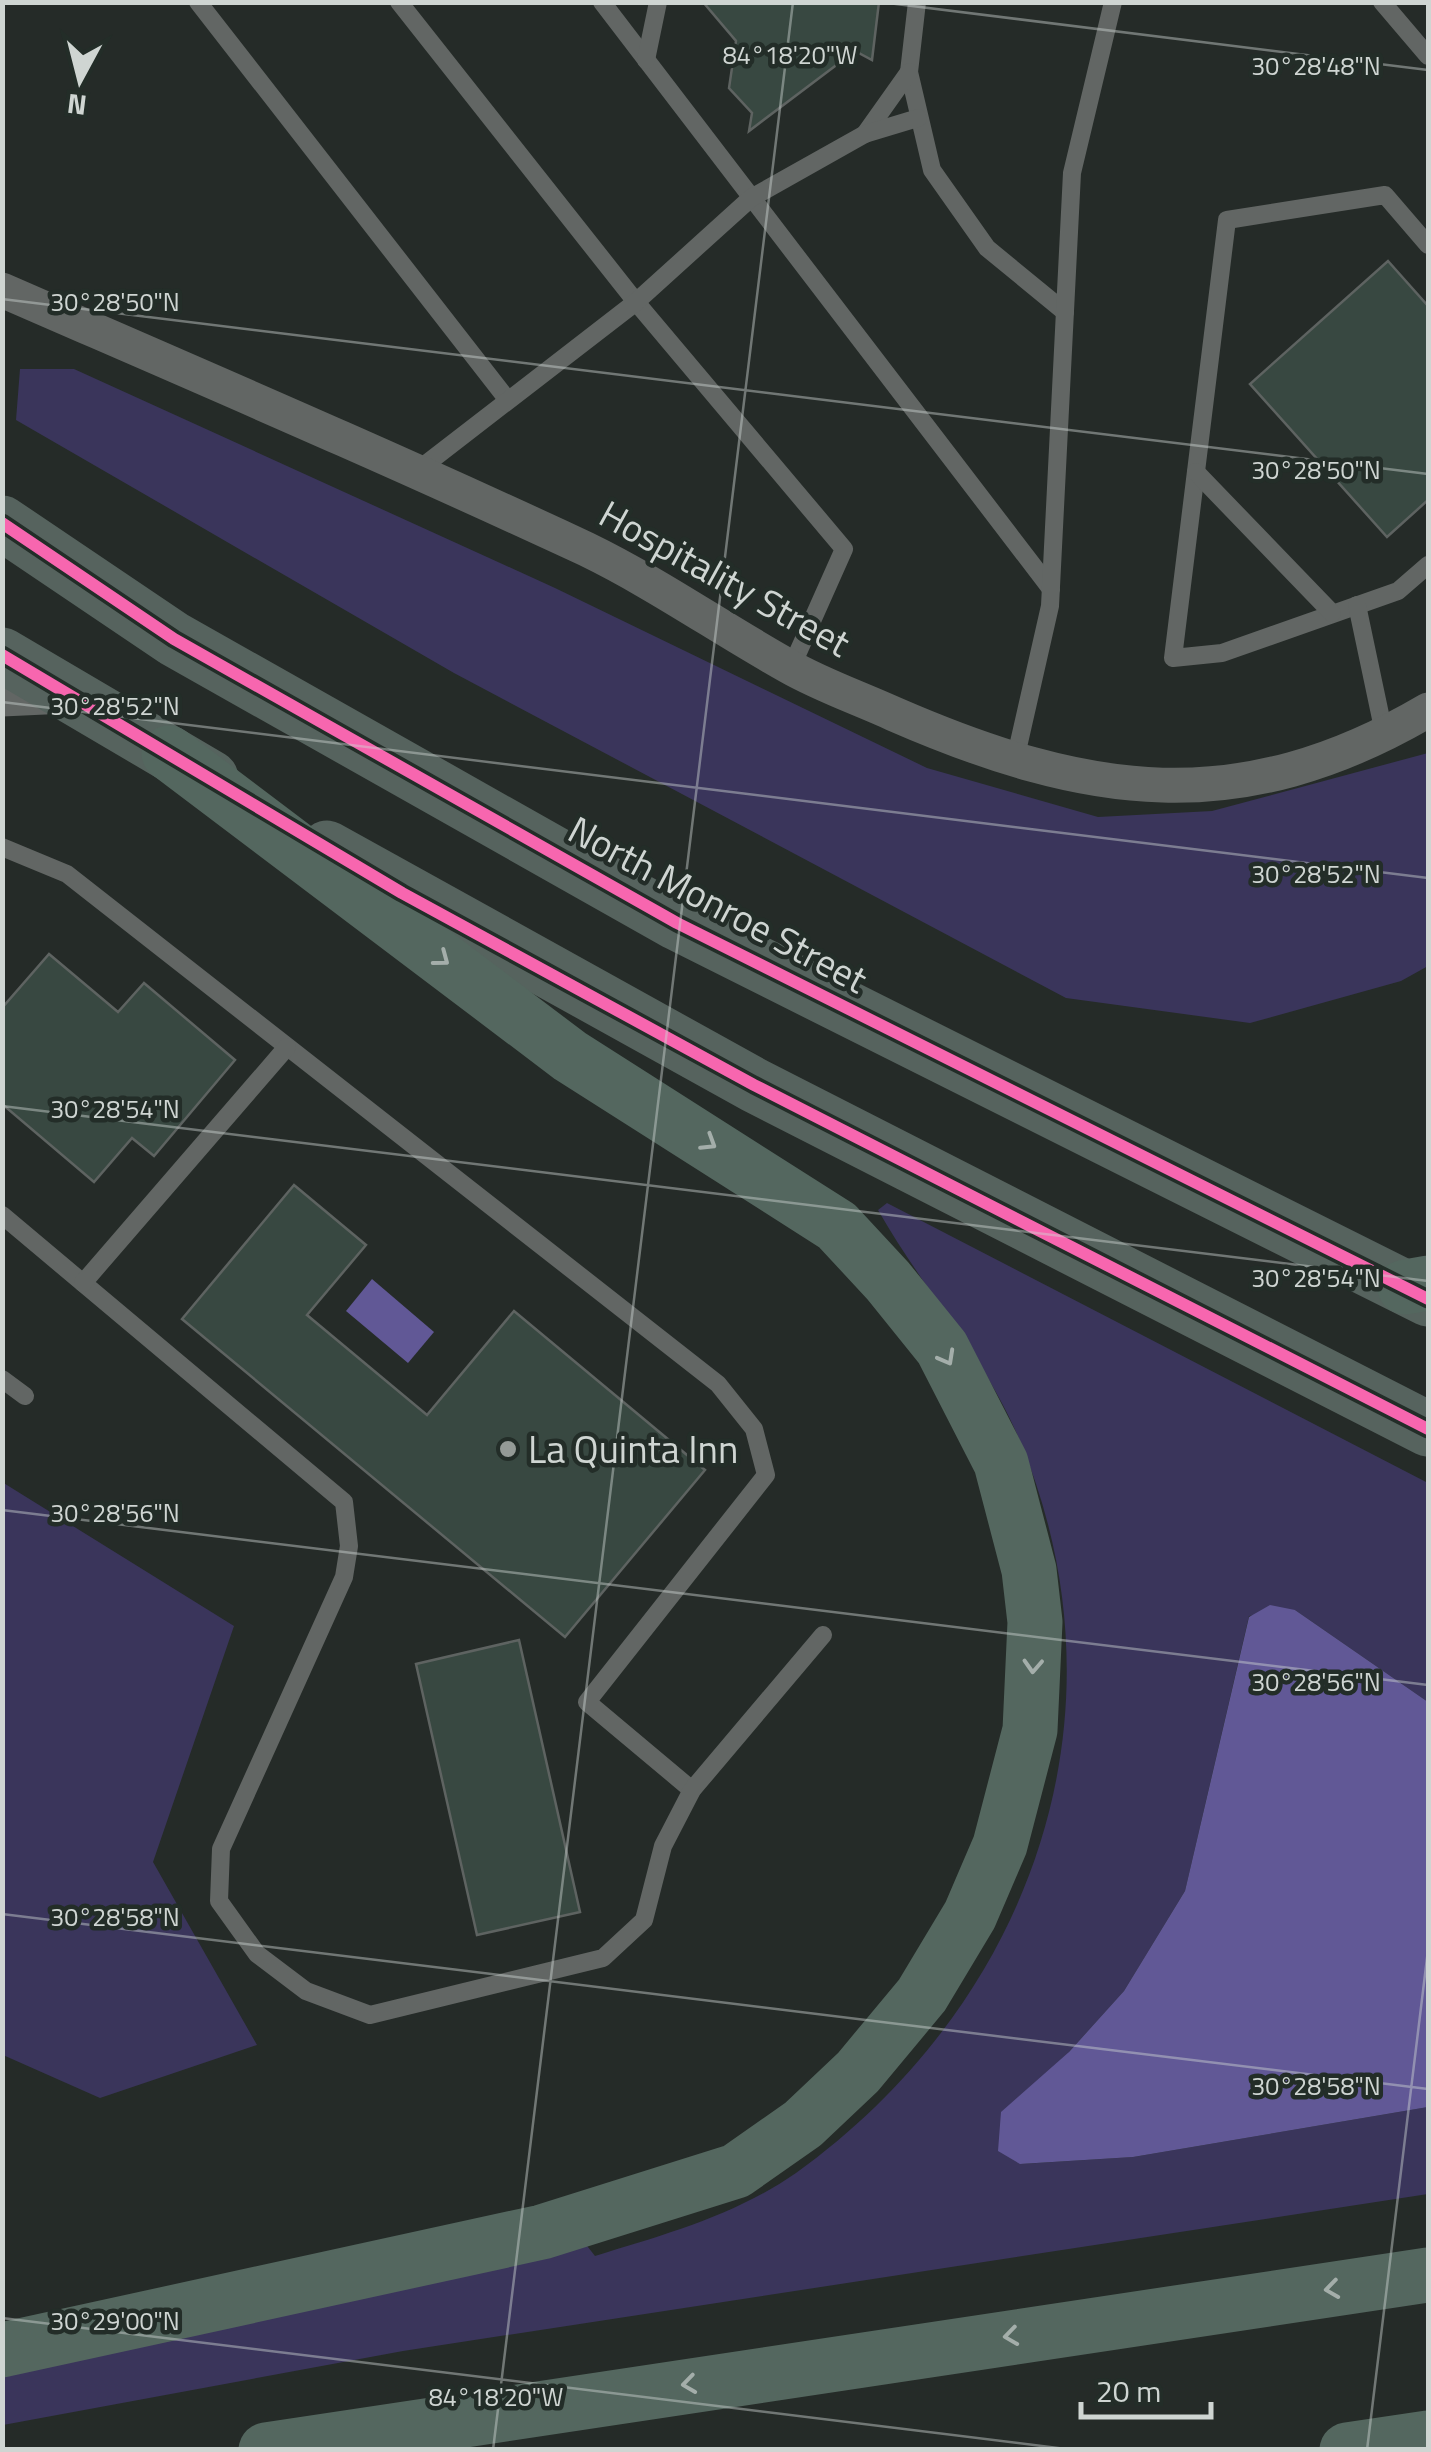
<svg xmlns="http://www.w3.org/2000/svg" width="1431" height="2452" font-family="'Titillium Web',sans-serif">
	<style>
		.green { fill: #3a355b }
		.water { fill: #615896 }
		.building { fill: #384841; stroke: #5e6361; stroke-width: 2.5 }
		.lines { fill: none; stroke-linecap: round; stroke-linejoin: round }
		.lane { stroke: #626664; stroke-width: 18 }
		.street { stroke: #626664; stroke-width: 35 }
		.primary { stroke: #56635e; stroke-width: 55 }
		.highway { stroke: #54675f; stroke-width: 55 }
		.cycleway-casing { stroke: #232d28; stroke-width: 19 }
		.cycleway { stroke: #f766af; stroke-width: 12 }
		.oneway { stroke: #a4aeaa }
		.ticks { fill: none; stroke: #cfd5d2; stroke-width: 2.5; stroke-opacity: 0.45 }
		.poi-dot { fill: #949a96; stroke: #232d28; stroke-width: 4 }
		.labels { text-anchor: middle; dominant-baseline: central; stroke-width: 9; stroke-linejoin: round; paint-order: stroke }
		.street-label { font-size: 38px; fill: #cfd5d2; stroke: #232d28 }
		.poi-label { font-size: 38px; fill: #cfd5d2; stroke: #232d28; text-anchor: start }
		.ticks-label { font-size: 25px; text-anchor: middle; fill: #cfd5d2; stroke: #232d28; stroke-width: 9; stroke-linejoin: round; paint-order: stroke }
	</style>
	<rect width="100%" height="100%" fill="#252b28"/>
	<!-- green -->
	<g class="green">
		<polygon points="20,369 74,369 555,588 927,768 1098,817 1212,811 1428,753 1428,966 1401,981 1250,1023 1066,998 454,673 16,420"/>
		<path d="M887 1203 1428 1483V1702L1295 1610 1249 1616 1185 1891 1124 1991 1069 2052 1021 2164 1133 2157 1428 2107V2194L403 2351 3 2425 2 2368 584 2242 595 2256C664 2235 736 2215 796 2173 1032 2003 1134 1715 1020 1441 985 1357 923 1289 878 1210Z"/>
		<polygon points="2,1482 234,1626 153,1862 257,2045 100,2098 3,2055"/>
	</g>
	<!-- water -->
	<g class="water">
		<polygon points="372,1279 434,1332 408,1363 346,1311"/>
		<polygon points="1270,1605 1295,1610 1428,1702 1428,2107 1133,2157 1020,2164 998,2151 1001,2112 1069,2052 1124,1991 1185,1891 1249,1617"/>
	</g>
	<!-- building -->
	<g class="building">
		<polygon points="879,2 872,60 855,51 749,131 752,113 729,88 736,41 703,2"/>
		<polygon points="1388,261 1428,306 1428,500 1387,537 1250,384"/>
		<polygon points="49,954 118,1012 144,983 235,1060 154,1156 132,1138 94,1182 2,1104 2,1008"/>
		<polygon points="294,1185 366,1245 307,1315 427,1415 514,1311 705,1470 565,1637 182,1319"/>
		<polygon points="519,1640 580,1912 477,1935 416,1664"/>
	</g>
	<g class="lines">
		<!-- lane -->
		<g class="lane">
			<polyline points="198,2 507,399"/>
			<polyline points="399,2 636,302 844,549 791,668"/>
			<polyline points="602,2 1051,589"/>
			<polyline points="917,2 909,72 932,170 987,248 1065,312"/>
			<polyline points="1382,2 1428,56"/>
			<polyline points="646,60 658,2"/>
			<polyline points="865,134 909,72"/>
			<polyline points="1428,245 1385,195 1227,220 1173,658 1222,653 1398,591 1428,565"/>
			<polyline points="417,471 636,302 751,198 865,134 918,118"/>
			<polyline points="1196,472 1332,613"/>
			<polyline points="1357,605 1384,733"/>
			<polyline points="1015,760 1050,606 1072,173 1113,2"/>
			<polyline points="2,847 67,874 718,1384 754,1429 766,1475 587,1702 692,1790"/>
			<polyline points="2,1215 344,1502 349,1546 344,1577 221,1849 219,1901 257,1954 306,1991 370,2015 603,1958 644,1920 663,1846 692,1790 823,1635"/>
			<polyline points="83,1283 287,1047"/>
			<polyline points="2,1379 25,1396"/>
		</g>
		<!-- street -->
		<g class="street">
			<path d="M2 290C197 375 393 459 586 549 656 583 720 628 788 666 821 685 859 698 894 714 1087 798 1239 821 1428 710"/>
			<polyline points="2,699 66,696"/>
		</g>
		<!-- primary -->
		<g class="primary">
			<polyline points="2,523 174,639 677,923 1428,1299"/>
			<polyline points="2,655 211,778"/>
			<polyline points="327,848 754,1085 1428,1429"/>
		</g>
		<!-- highway -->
		<g class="highway">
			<polyline points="1405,1287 1428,1283"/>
			<polyline points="2,2350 542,2232 736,2171 803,2124 858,2072 922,1995 970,1915 1000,1845 1030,1730 1035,1622 1029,1570 1001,1463 942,1348 888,1281 837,1226 570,1056 169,753"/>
			<polyline points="266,2450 1428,2275"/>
			<polyline points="1347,2450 1428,2438"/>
		</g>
		<!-- cycleway casing -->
		<g class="cycleway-casing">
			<g id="cycleway">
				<polyline points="2,523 174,639 677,923 1428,1299"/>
				<polyline points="2,655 402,893 754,1085 1428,1429"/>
			</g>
		</g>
		<!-- cycleway -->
		<use href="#cycleway" class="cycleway"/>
	</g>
	<!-- one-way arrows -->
	<defs><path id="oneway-chevron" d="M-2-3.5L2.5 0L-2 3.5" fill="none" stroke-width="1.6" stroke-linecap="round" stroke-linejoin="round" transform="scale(2.5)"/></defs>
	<g class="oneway">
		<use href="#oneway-chevron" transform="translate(442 959) rotate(37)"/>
		<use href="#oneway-chevron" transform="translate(709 1143) rotate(32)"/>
		<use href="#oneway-chevron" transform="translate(947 1358) rotate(61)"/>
		<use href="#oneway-chevron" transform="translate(1033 1666) rotate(93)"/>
		<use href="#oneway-chevron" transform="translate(1332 2289) rotate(172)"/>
		<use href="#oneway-chevron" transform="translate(1011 2336) rotate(172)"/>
		<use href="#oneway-chevron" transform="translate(689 2384) rotate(172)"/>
	</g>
	<!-- ticks -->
	<path class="ticks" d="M880 2 1428 70M2 299 1428 474M2 702 1428 878M2 1106 1428 1281M2 1510 1428 1685M2 1914 1428 2089M2 2318 1074 2450M493 2450 793 2M1367 2450 1428 1950"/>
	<!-- markers -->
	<circle class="poi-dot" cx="508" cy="1449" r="10"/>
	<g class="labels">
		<!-- street labels -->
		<g class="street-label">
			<text transform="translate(725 578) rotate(29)">Hospitality Street</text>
			<text transform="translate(718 904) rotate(28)">North Monroe Street</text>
		</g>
		<!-- poi labels -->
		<g class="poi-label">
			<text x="528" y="1449">La Quinta Inn</text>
		</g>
	</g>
	<g class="ticks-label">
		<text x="790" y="64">84°18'20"W</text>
		<text x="1316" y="75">30°28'48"N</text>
		<text x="115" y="311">30°28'50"N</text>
		<text x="1316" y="479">30°28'50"N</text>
		<text x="115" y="715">30°28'52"N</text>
		<text x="1316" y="883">30°28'52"N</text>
		<text x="115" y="1118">30°28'54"N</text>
		<text x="1316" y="1287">30°28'54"N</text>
		<text x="115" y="1522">30°28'56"N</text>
		<text x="1316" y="1691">30°28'56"N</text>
		<text x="115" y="1926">30°28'58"N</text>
		<text x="1316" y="2095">30°28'58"N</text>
		<text x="115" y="2330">30°29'00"N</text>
		<text x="496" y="2406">84°18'20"W</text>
	</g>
	<!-- border -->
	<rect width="1431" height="2452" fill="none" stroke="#cfd5d2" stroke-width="10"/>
	<!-- north arrow -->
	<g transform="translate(80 80) rotate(187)" stroke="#232d28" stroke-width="8" paint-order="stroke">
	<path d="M0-8L18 38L0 25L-18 38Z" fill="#cfd5d2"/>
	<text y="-15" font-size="28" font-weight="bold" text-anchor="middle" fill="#cfd5d2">N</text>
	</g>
	<!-- scale -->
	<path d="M1081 2402v15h130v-15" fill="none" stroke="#cfd5d2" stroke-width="5"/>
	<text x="1096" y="2402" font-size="30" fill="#cfd5d2" stroke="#232d28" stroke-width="8" paint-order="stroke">20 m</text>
</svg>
